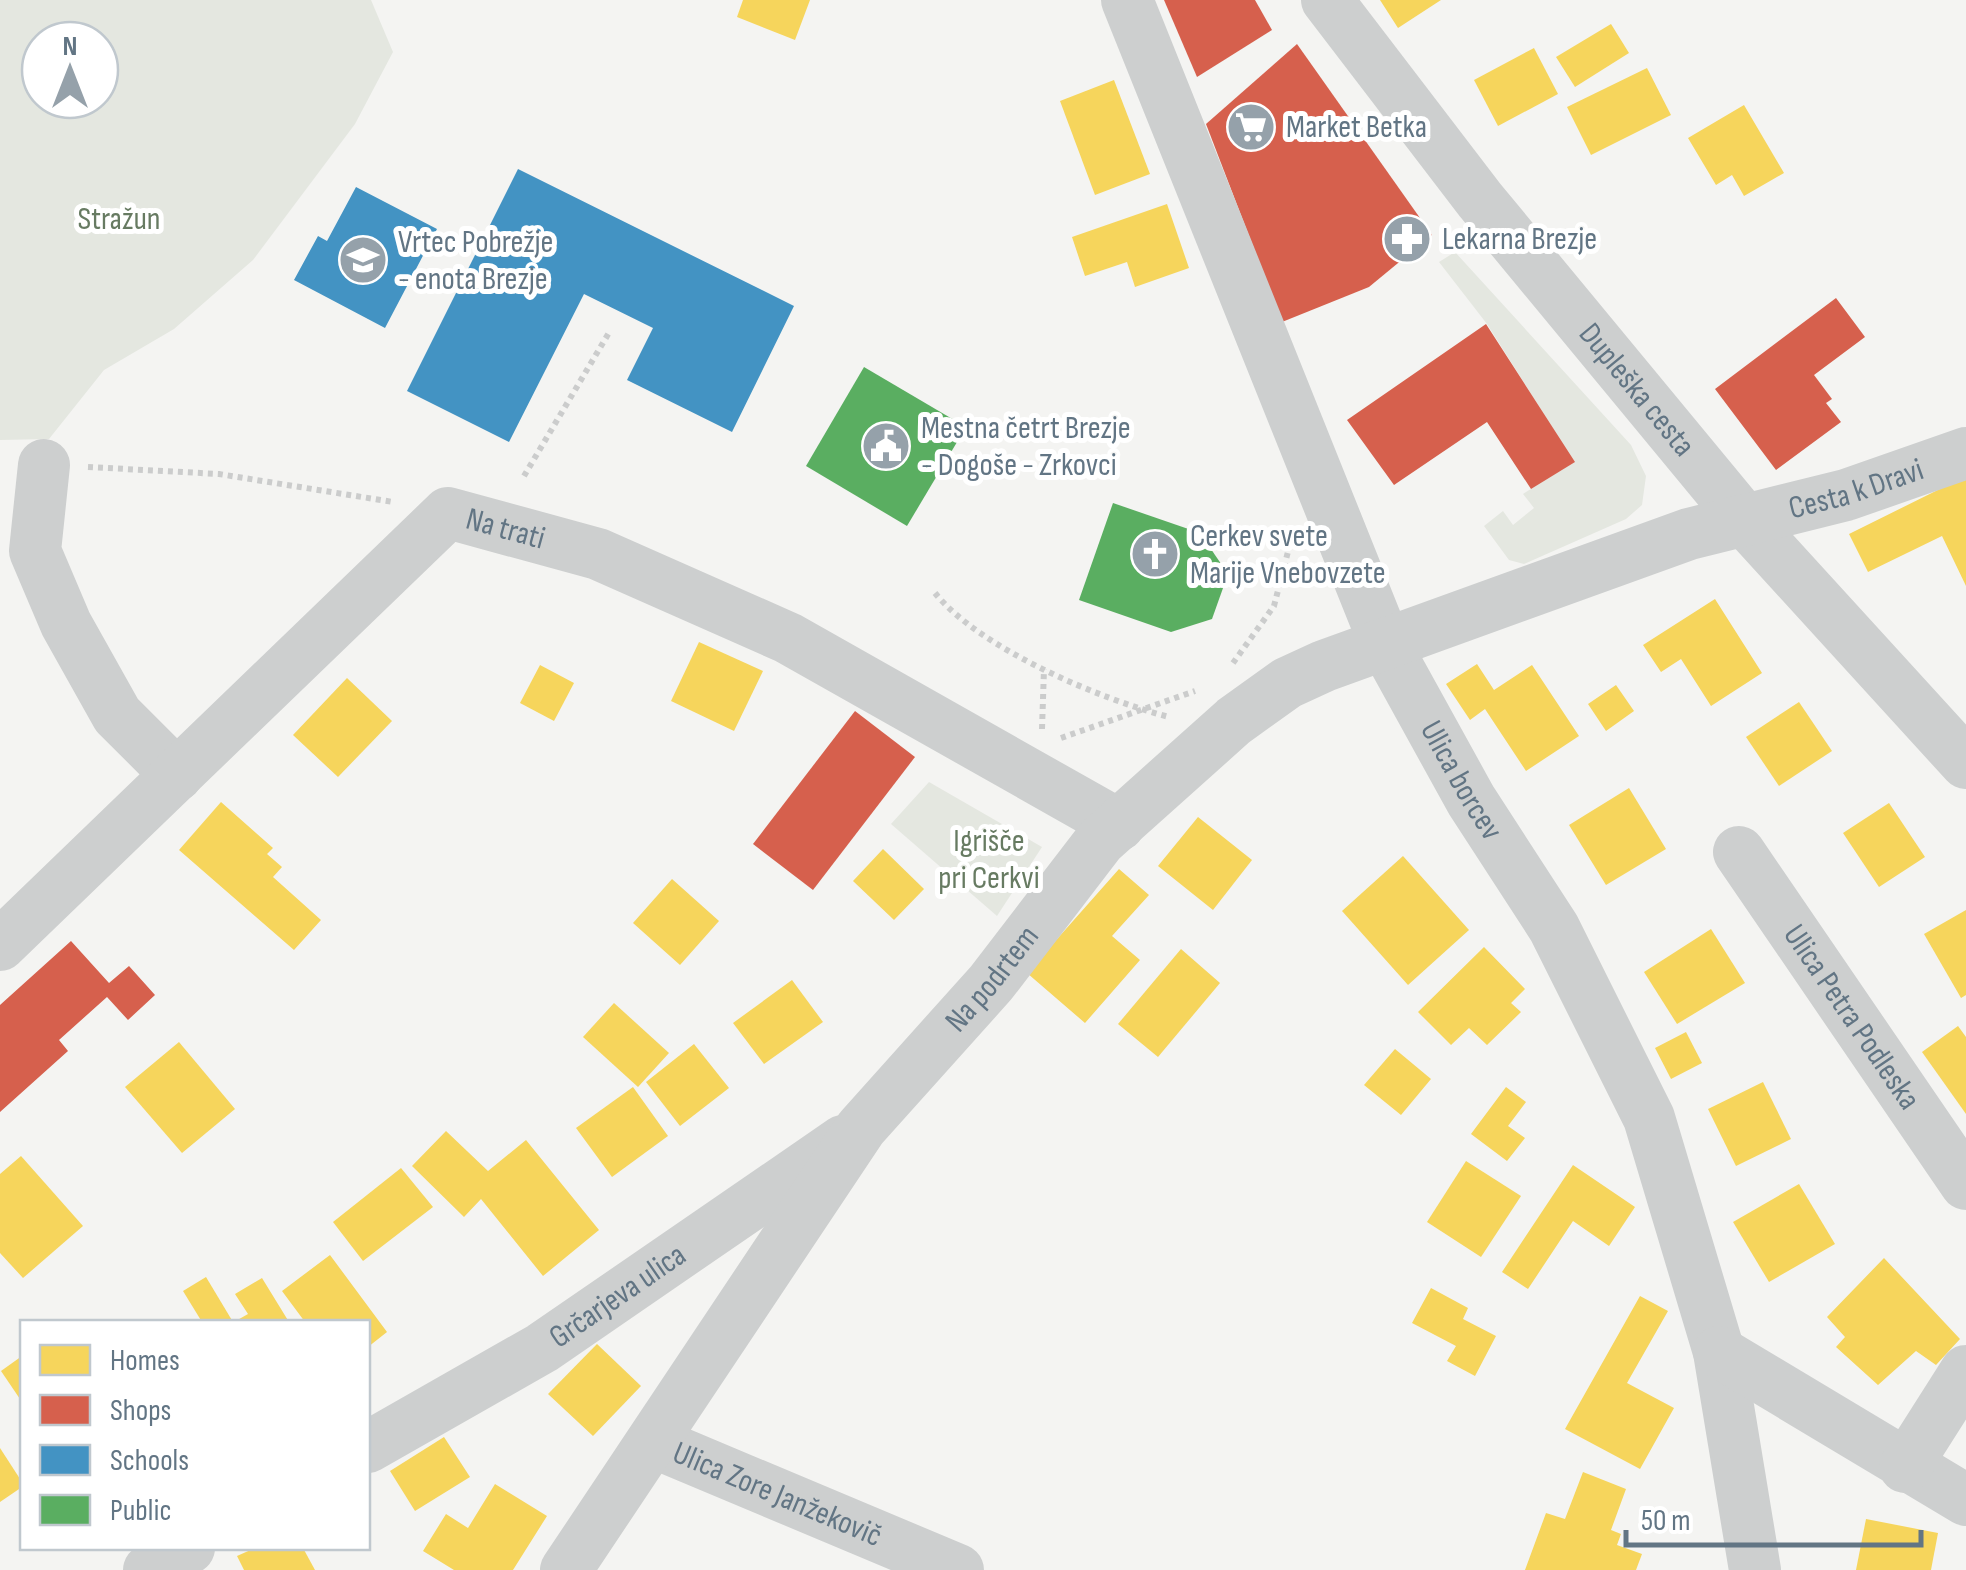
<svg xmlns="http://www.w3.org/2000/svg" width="1966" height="1570" font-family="'Sofia Sans Condensed',sans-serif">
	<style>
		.green { fill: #e4e7e0; fill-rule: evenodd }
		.homes { fill: #f6d55c }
		.shops { fill: #d6604d }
		.schools { fill: #4393c3 }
		.public { fill: #5aae61 }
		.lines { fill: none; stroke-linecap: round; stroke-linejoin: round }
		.path { stroke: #cbcccc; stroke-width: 6; stroke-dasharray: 5 5; stroke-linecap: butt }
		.minor { stroke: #cdcfcf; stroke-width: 52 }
		.labels { text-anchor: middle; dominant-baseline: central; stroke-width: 10; stroke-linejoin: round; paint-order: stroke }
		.poi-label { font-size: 32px; fill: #627584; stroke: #fff; text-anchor: start }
		.park-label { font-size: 32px; fill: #677b62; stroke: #fff }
		.street-label { font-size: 32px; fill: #627584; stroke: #fff }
	</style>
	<rect width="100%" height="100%" fill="#f4f4f2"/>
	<!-- green -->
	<g class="green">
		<path d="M0 0H371L393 52 355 124 253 260 174 329 104 370 49 439 0 440ZM40 40H100V100H40Z"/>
		<polygon points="1455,252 1631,445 1646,476 1642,505 1626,519 1524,564 1509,560 1484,526 1503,511 1513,525 1534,508 1523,494 1574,462 1487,324 1439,262"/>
		<polygon points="929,782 1042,847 997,916 891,824"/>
	</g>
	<!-- homes -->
	<g class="homes">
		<polygon points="743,0 810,0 795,40 737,17"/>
		<polygon points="1380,0 1441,0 1398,28"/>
		<polygon points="1611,24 1629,53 1575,87 1556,57"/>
		<polygon points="1534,48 1558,94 1498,126 1474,80"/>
		<polygon points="1647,68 1671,115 1591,155 1567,107"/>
		<polygon points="1114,80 1150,174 1095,195 1060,101"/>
		<polygon points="1744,105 1784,173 1744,196 1732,175 1716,185 1688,138"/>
		<polygon points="1167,204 1189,268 1135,287 1127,262 1085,276 1072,237"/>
		<polygon points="1966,476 1966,586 1942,536 1868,572 1849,534"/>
		<polygon points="1715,599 1762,673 1711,706 1681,659 1661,672 1643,645"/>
		<polygon points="699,642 763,671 734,731 671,701"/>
		<polygon points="1477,664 1494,690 1532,665 1579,736 1526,771 1485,709 1470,720 1446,684"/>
		<polygon points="540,665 574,683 554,721 520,703"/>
		<polygon points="347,678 392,721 338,777 293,735"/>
		<polygon points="1616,685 1634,711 1606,731 1588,704"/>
		<polygon points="1799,702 1832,751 1779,786 1746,737"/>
		<polygon points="1629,788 1666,849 1606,885 1569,825"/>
		<polygon points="221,802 273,848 267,854 282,867 273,877 321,920 294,950 179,850"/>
		<polygon points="1889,803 1925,857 1879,887 1843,833"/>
		<polygon points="1198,817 1252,860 1213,910 1158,866"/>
		<polygon points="883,849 924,889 894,920 853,881"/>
		<polygon points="1403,856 1469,930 1408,985 1342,911"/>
		<polygon points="1119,869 1149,895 1112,936 1140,960 1085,1023 1027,973"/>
		<polygon points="672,879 719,921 680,965 633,923"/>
		<polygon points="1966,910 1966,995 1961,998 1924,934"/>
		<polygon points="1711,929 1745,983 1677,1024 1644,972"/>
		<polygon points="1484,947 1525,989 1511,1003 1521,1012 1487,1045 1469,1028 1451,1045 1418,1012"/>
		<polygon points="1181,949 1220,983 1158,1057 1118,1024"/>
		<polygon points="792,980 823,1022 764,1064 733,1023"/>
		<polygon points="614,1003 669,1053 638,1087 583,1037"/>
		<polygon points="1958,1026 1966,1037 1966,1114 1922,1052"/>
		<polygon points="1686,1032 1702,1063 1671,1079 1655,1048"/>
		<polygon points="179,1042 235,1109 182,1153 125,1087"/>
		<polygon points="694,1044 729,1088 680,1126 646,1082"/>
		<polygon points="1395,1049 1431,1079 1401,1115 1364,1085"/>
		<polygon points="1763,1082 1791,1139 1736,1166 1708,1109"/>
		<polygon points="633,1087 668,1136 612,1177 576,1128"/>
		<polygon points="1506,1087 1526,1102 1508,1126 1525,1138 1507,1161 1471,1134"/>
		<polygon points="446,1131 488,1171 526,1140 599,1230 543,1276 481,1199 464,1217 412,1166"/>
		<polygon points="21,1156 83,1226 23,1278 0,1253 0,1174"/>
		<polygon points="1466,1161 1521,1196 1481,1257 1427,1222"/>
		<polygon points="1573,1165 1635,1207 1609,1246 1573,1221 1528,1289 1502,1272"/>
		<polygon points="401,1168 433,1207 363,1261 333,1222"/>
		<polygon points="1799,1184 1835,1244 1769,1282 1733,1222"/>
		<polygon points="330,1255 387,1332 368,1347 368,1322 305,1322 282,1291"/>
		<polygon points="1884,1258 1960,1339 1936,1365 1916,1351 1878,1385 1836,1347 1845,1337 1827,1317"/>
		<polygon points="206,1277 233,1322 202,1322 183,1291"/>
		<polygon points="262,1278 289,1322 234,1322 248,1314 235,1294"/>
		<polygon points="1431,1288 1468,1308 1463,1319 1496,1336 1475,1376 1447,1361 1456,1346 1412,1323"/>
		<polygon points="1640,1296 1668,1311 1627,1383 1674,1408 1640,1469 1565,1429"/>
		<polygon points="597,1344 641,1386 593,1436 548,1394"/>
		<polygon points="22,1356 22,1402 1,1371"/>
		<polygon points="444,1437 470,1477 415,1511 390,1471"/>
		<polygon points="0,1448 22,1482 22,1487 0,1502"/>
		<polygon points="1583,1472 1626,1489 1611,1530 1621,1534 1617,1545 1642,1554 1636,1570 1525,1570 1546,1513 1565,1519"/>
		<polygon points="495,1484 547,1516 513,1570 454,1570 423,1551 446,1514 468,1528"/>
		<polygon points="1866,1519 1938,1533 1931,1570 1856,1570"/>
		<polygon points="255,1548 303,1548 315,1570 244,1570 237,1556"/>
	</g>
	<!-- shops -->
	<g class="shops">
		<polygon points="1164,0 1255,0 1272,30 1197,77"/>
		<polygon points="1297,44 1432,235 1369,287 1282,322 1206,124"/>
		<polygon points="1836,298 1865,337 1814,375 1832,399 1826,403 1841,422 1776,470 1715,389"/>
		<polygon points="1486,324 1575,462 1531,489 1487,422 1394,485 1347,420"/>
		<polygon points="855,711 915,757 813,890 753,844"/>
		<polygon points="71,941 109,983 129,966 155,995 128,1020 107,997 59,1040 68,1051 0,1112 0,1005"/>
	</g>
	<!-- schools -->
	<g class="schools">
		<polygon points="518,169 794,306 732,432 627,380 653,328 584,294 509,442 407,391"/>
		<polygon points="356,187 437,229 385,328 294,280 318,236 327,241"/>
	</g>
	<!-- public -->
	<g class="public">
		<polygon points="864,367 966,427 907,526 806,466"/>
		<polygon points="1113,503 1200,533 1228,574 1212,619 1171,632 1079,600"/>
	</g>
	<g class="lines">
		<!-- path -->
		<g class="path">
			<polyline points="88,467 219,474 393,502"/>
			<polyline points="524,476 610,331"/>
			<path d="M935 593C980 649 1100 699 1169 717"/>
			<polyline points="1233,663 1274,606 1292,536"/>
			<polyline points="1042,729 1044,669"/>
			<polyline points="1061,738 1195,691"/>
		</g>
		<!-- minor -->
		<g class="minor">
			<path id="s1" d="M1127 0 1386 646 1471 800 1554 928 1649 1118 1719 1352 1755 1570"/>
			<path id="s2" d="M1327 0 1480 200 1747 523 1966 763"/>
			<polyline points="44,465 35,551 66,624 117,715 177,775"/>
			<path id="s3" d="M1739 852 1966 1184"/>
			<path id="s4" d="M0 945 448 513 598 554 788 638 1119 825"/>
			<polyline points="1719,1352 1966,1500"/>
			<path id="s5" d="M653 1442 958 1570"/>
			<path id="s6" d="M368 1447 542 1348 843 1141"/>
			<polyline points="1905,1467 1966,1371"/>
			<polyline points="149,1570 189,1548"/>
			<path id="s7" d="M566 1570 861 1128 991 983 1100 841 1234 721 1287 683 1324 666 1689 534 1846 495 1966 453"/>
		</g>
	</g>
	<!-- icons -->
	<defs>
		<g id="supermarket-disc" transform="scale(2.5)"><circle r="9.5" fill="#95a1aa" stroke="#fff"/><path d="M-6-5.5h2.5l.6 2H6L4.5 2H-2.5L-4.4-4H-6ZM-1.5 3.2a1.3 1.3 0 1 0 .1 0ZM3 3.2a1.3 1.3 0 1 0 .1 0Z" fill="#fff"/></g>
		<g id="pharmacy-disc" transform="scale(2.5)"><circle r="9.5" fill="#95a1aa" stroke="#fff"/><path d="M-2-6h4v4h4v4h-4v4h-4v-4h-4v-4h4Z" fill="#fff"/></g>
		<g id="school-disc" transform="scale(2.5)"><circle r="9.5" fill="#95a1aa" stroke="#fff"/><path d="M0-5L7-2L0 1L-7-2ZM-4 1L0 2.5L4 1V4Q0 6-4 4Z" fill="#fff"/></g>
		<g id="civic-disc" transform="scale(2.5)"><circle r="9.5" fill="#95a1aa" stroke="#fff"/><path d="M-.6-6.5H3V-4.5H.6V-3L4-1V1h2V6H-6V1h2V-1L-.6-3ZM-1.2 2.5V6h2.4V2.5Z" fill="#fff"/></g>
		<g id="church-disc" transform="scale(2.5)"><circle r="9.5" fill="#95a1aa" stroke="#fff"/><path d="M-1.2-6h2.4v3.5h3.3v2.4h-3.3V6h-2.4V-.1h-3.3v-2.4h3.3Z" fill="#fff"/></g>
	</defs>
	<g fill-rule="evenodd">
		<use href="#supermarket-disc" x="1251" y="127"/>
		<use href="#pharmacy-disc" x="1407" y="239"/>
		<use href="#school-disc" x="363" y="260"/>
		<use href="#civic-disc" x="886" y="446"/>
		<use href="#church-disc" x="1155" y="554"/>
	</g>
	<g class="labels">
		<!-- poi labels -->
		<g class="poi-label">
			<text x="1286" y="127">Market Betka</text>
			<text x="1442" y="239">Lekarna Brezje</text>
			<text x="398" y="242">Vrtec Pobrežje<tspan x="398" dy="37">- enota Brezje</tspan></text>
			<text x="921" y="428">Mestna četrt Brezje<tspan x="921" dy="37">- Dogoše - Zrkovci</tspan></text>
			<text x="1190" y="536">Cerkev svete<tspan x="1190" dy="37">Marije Vnebovzete</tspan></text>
		</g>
		<!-- park labels -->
		<g class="park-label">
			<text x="119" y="219">Stražun</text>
			<text x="989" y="841">Igrišče<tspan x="989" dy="37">pri Cerkvi</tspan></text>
		</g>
		<!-- street labels -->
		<g class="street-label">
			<text stroke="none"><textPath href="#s2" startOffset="498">Dupleška cesta</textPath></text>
			<text stroke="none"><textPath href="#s7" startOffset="1752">Cesta k Dravi</textPath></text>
			<text stroke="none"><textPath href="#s4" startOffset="682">Na trati</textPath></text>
			<text stroke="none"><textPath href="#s1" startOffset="850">Ulica borcev</textPath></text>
			<text stroke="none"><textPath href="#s7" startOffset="730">Na podrtem</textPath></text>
			<text stroke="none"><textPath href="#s3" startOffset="200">Ulica Petra Podleska</textPath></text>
			<text stroke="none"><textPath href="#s6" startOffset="292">Grčarjeva ulica</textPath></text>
			<text stroke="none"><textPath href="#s5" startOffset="135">Ulica Zore Janžekovič</textPath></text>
		</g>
	</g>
	<!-- legend -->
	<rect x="20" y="1320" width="350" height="230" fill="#ffffff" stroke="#c0c8ce" stroke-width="2.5"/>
	<rect x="40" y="1345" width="50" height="30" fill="#f6d55c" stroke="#c0c8ce" stroke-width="2.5"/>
	<text x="110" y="1370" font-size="30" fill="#627584">Homes</text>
	<rect x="40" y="1395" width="50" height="30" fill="#d6604d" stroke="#c0c8ce" stroke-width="2.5"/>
	<text x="110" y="1420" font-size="30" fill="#627584">Shops</text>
	<rect x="40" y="1445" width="50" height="30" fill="#4393c3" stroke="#c0c8ce" stroke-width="2.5"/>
	<text x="110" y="1470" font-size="30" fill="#627584">Schools</text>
	<rect x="40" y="1495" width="50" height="30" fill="#5aae61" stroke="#c0c8ce" stroke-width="2.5"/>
	<text x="110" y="1520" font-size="30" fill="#627584">Public</text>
	<!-- north arrow -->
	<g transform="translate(70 70)"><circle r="48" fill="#ffffff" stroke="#c0c8ce" stroke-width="2.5"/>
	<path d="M0-8L18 38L0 25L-18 38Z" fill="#95a1aa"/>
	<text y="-15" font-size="28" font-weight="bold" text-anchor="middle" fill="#627584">N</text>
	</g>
	<!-- scale -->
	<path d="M1626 1530v15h295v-15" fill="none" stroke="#627584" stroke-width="5"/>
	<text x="1641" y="1530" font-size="30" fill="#627584" stroke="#ffffff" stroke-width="8" paint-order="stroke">50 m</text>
</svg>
